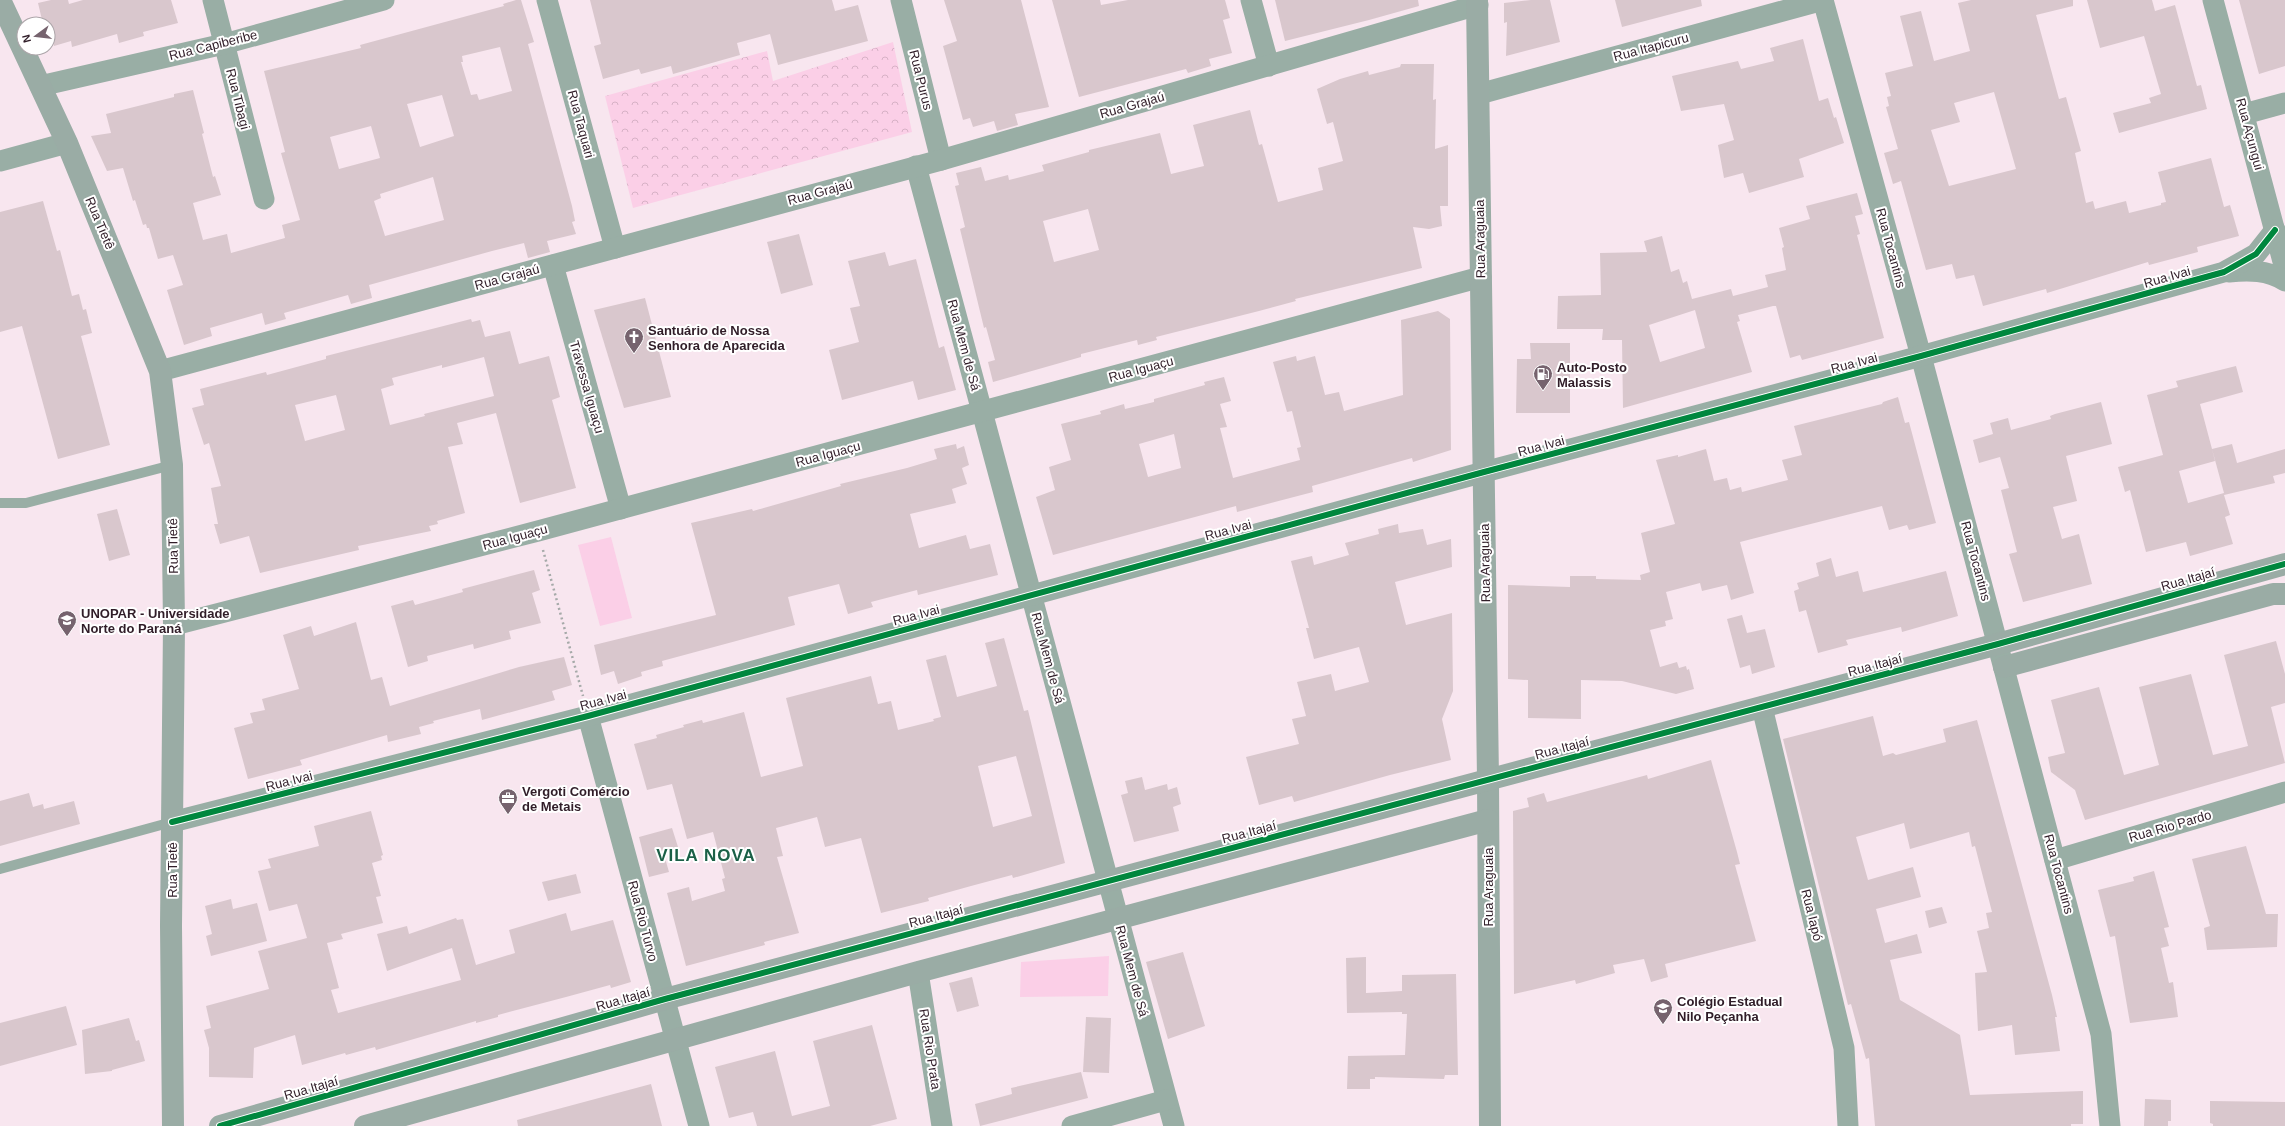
<svg xmlns="http://www.w3.org/2000/svg" width="2285" height="1126" font-family="Arial,sans-serif">
	<style>
		.green { fill: #fbcfe7 }
		.park { fill: url(#park-crowns) }
		.building { fill: #d9c7cd; fill-rule: evenodd }
		.lines { fill: none; stroke-linecap: round; stroke-linejoin: round }
		.path { stroke: #a6aaa9; stroke-width: 2.5; stroke-dasharray: 2 3; stroke-linecap: butt }
		.lane { stroke: #99aea5; stroke-width: 10 }
		.street { stroke: #99aea5; stroke-width: 21 }
		.secondary { stroke: #9aaca5; stroke-width: 22 }
		.cycleway-casing { stroke: #fff; stroke-width: 8 }
		.cycleway { stroke: #00873e; stroke-width: 6 }
		.labels { text-anchor: middle; dominant-baseline: central; stroke-width: 4; stroke-linejoin: round; paint-order: stroke }
		.street-label { font-size: 13px; fill: #301d28; stroke: #fff }
		.poi-label { font-size: 13px; font-weight: bold; fill: #301d28; stroke: #fff; text-anchor: start }
		.district-label { font-size: 17px; font-weight: bold; letter-spacing: 1px; fill: #1b6047; stroke: #fff }
	</style>
	<defs>
		<pattern id="park-crowns" width="20" height="18" patternUnits="userSpaceOnUse"><rect width="20" height="18" fill="#fbcfe7"/><path d="M2 6a3 3 0 1 1 6 0M12 15a3 3 0 1 1 6 0" fill="none" stroke="#d7b1c6"/></pattern>
	</defs>
	<rect width="100%" height="100%" fill="#f8e6ef"/>
	<!-- green -->
	<g class="green">
		<polygon points="611,537 632,618 600,626 578,545"/>
		<polygon points="1109,956 1108,996 1020,997 1021,962"/>
	</g>
	<!-- park -->
	<polygon class="park" points="893,42 912,132 633,208 605,96 767,51 773,81"/>
	<!-- building -->
	<g class="building">
		<polygon points="51,0 68,0 69,4 83,0 171,0 178,23 143,32 144,36 119,43 117,34 72,47 71,41 54,46 48,24 43,24 38,3"/>
		<path d="M516 0H521L534 42 528 44 572 206 575 221 572 222 576 234 547 241 550 252 528 258 524 243 492 251 369 285 372 298 351 304 348 295 284 313 286 319 265 325 262 313 210 328 212 336 184 345 167 290 183 285 173 255 158 259 149 228H147L146 224 143 225 135 200 133 201 123 168 107 171 91 136 111 133 106 114 174 97V94L193 90 204 133 202 134 213 177 215 176 221 195 193 203 203 240 227 234 231 253 285 238 282 225 300 220 281 153 285 152 264 71 361 48 360 45 504 6 503 4ZM500 47 512 91 479 100 477 94 471 95 461 62H463L462 56ZM442 95 454 136 420 147 407 104ZM371 126 380 158 339 169 330 137ZM433 177 444 220 385 236 374 201 381 198 380 194Z"/>
		<polygon points="590,0 832,0 835,11 858,5 868,41 778,65 770,34 737,43 740,55 673,74 671,66 641,74 639,69 603,79 594,46 601,44"/>
		<polygon points="944,0 1021,0 1049,107 1015,114 1018,125 997,131 994,121 973,127 970,118 963,120 943,46 957,41"/>
		<polygon points="1052,0 1100,0 1101,5 1128,0 1225,0 1230,18 1223,20 1232,53 1209,59 1211,66 1188,73 1186,69 1079,97"/>
		<polygon points="1275,0 1418,0 1419,6 1369,20 1285,41"/>
		<polygon points="1531,0 1550,0 1560,42 1506,56 1507,22 1504,23 1504,3"/>
		<polygon points="1615,0 1701,0 1702,6 1622,27"/>
		<path d="M1971 0H2073V6L2036 15 2059 99 2066 97 2081 151 2075 153 2086 203 2093 201 2095 209 2126 201 2129 213 2161 205V203L2166 202 2158 172 2211 158 2224 207 2230 205 2239 236 2197 247 2198 252 2149 265 2148 262 2047 293 2046 289 1983 306 1974 275 1956 279 1952 264 1926 270 1901 181 1893 184 1884 153 1898 149 1886 107 1889 106 1887 97 1891 96 1885 73 1913 66 1900 16 1921 11 1934 61 1970 51 1958 3ZM1994 92 2016 169 1949 186 1931 130 1960 122 1954 103Z"/>
		<polygon points="2087,0 2152,0 2155,11 2175,5 2197,86 2201,85 2207,109 2119,133 2113,113 2151,103 2149,98 2161,94 2144,36 2100,48"/>
		<polygon points="2239,0 2285,0 2285,66 2259,74"/>
		<polygon points="1803,39 1819,101 1828,98 1834,118 1836,117 1844,143 1799,159 1804,177 1749,193 1743,173 1724,178 1718,145 1734,140 1724,104 1681,111 1672,76 1738,61 1741,69 1774,61 1770,48"/>
		<path d="M1401 64H1434L1433 100 1436 99 1435 149 1448 145V206H1440L1442 226 1429 229 1413 227 1422 268 1295 299 1296 301 1259 311 1156 337 1157 340 1138 345 1137 340 1081 354V357L993 382 988 362 995 360 986 327 984 328 960 229 965 227 955 186 959 185 956 173 981 167 985 181 1008 175 1009 180 1044 171 1042 165 1089 152V150L1160 133 1171 174 1204 166 1193 125 1250 110 1259 145 1262 144 1278 202 1323 190 1318 168 1343 161 1333 122 1327 124 1317 89 1340 79 1368 71 1369 75 1400 67ZM1088 209 1099 250 1054 262 1043 221Z"/>
		<path d="M1857 193 1863 214 1855 216 1860 234 1857 235 1884 338 1802 360 1800 355 1790 358 1776 306H1773L1738 315 1740 321 1737 322 1752 372 1623 408 1622 340H1602L1603 329H1557L1558 296 1601 295 1600 253 1647 252 1644 241 1662 236 1671 272 1679 269 1683 283 1687 281 1692 299 1731 289 1733 296 1768 287 1765 275 1786 270 1782 248 1784 247 1779 228 1810 219 1806 206ZM1695 310 1705 348 1660 362 1649 325Z"/>
		<polygon points="43,201 57,251 60,250 72,296 79,294 83,310 86,309 92,333 81,336 110,445 58,459 22,326 0,332 0,212"/>
		<polygon points="799,234 813,285 781,294 767,242"/>
		<polygon points="885,252 889,266 916,259 939,348 944,346 956,390 918,400 913,381 842,400 829,350 859,342 850,308 860,306 848,261"/>
		<polygon points="645,298 671,397 624,408 594,310"/>
		<path d="M1438 311 1450 319 1451 450 1413 462 1412 458 1355 474 1312 486 1313 492 1237 512 1236 506 1053 555 1036 497 1055 490 1049 467 1071 460 1061 424 1101 414 1100 411 1124 404 1125 409 1154 402V399L1205 385 1204 382 1224 377 1231 401 1220 404 1227 427 1220 428 1233 478 1300 460 1297 448 1301 447 1292 411 1287 412 1273 362 1296 356 1297 361 1315 356 1325 395 1339 392 1344 411 1403 395 1401 320ZM1174 434 1181 468 1148 477 1139 444Z"/>
		<path d="M471 319 472 322 480 320 485 337 510 331 519 364 549 356 560 397 552 400 576 488 520 503 496 413 457 423 463 444 448 447 465 513 437 521 438 524 429 526 431 531 358 546 359 550 260 573 249 536 220 544 214 524H218L211 488 221 486 209 443 204 445 192 408 204 405 200 389 266 372 267 375 326 359V356ZM484 357 494 396 424 414 425 416 390 425 381 389 394 385 392 378 442 365V368ZM336 395 345 430 305 441 295 405Z"/>
		<polygon points="1530,343 1570,343 1570,413 1516,413 1517,359 1531,359"/>
		<path d="M2236 366 2243 392 2200 404 2212 449 2232 444 2237 463 2285 449V473L2273 476 2275 483 2224 495 2230 515 2225 517 2233 544 2190 556 2186 542 2146 552 2130 490 2125 492 2118 467 2163 455 2147 395 2178 387 2176 381ZM2212 449 2224 493 2188 503 2179 471 2215 461Z"/>
		<polygon points="1898,397 1905,423 1909,422 1936,523 1909,530 1907,525 1889,530 1882,506 1740,542 1754,593 1731,600 1727,585 1702,591 1700,583 1666,592 1673,619 1665,621 1666,626 1650,630 1660,667 1677,662 1679,668 1686,666 1687,670 1689,669 1694,689 1676,694 1622,681 1581,680 1581,719 1528,718 1528,680 1508,679 1508,585 1570,587 1570,576 1596,576 1596,579 1641,580 1640,575 1650,572 1641,533 1675,524 1656,460 1678,455 1678,457 1706,449 1714,481 1727,478 1730,490 1741,487 1742,492 1788,480 1782,460 1802,455 1794,426 1882,404 1883,402"/>
		<polygon points="2101,402 2112,444 2066,456 2077,501 2053,507 2062,539 2079,534 2092,584 2023,602 2009,554 2017,552 2001,490 2009,488 2000,457 1979,463 1973,440 1993,434 1990,423 2008,418 2011,430 2051,419 2050,416 2055,414"/>
		<polygon points="956,444 957,449 964,446 969,465 962,468 967,484 952,489 956,503 910,514 919,548 966,535 970,549 990,544 998,575 918,595 917,590 871,602 873,607 848,614 839,584 788,597 795,625 662,661 663,666 641,672 642,676 618,684 614,671 601,675 594,645 716,615 691,523 752,509 753,511 841,486 840,484 907,468 937,459 934,449"/>
		<polygon points="117,509 130,555 109,561 97,514"/>
		<polygon points="1398,524 1399,533 1423,529 1427,545 1451,539 1452,567 1395,582 1406,625 1452,613 1453,691 1442,719 1451,760 1390,775 1294,802 1292,796 1259,805 1246,757 1299,744 1292,719 1306,716 1297,682 1331,674 1335,691 1369,682 1359,647 1314,659 1306,628 1309,628 1291,561 1312,556 1314,565 1349,555 1345,543 1379,534 1378,529"/>
		<polygon points="1831,558 1836,577 1858,571 1863,592 1946,571 1958,616 1902,632 1901,627 1846,640 1848,645 1818,653 1806,610 1799,612 1794,591 1799,589 1797,583 1819,576 1816,563"/>
		<polygon points="534,570 540,590 532,593 541,623 509,631 511,639 474,649 473,644 427,656 428,661 408,667 391,606 413,600 415,605 463,592 462,589"/>
		<polygon points="1742,615 1747,633 1765,629 1775,667 1752,674 1750,665 1740,668 1727,619"/>
		<polygon points="356,622 371,680 382,677 390,706 519,667 564,657 572,685 552,691 555,700 482,720 480,709 433,721 434,723 419,727 421,734 388,742 387,735 300,760 302,765 248,779 234,728 253,723 250,713 265,710 262,699 299,689 283,635 311,626 314,636"/>
		<path d="M1004 638 1024 711 1028 710 1065 863 1013 878 1012 875 971 886 928 898 929 901 881 913 861 838 825 847 817 817 776 828 783 856 777 857 799 933 764 942 765 945 686 966 667 893 689 887 692 901 725 891 722 879 725 878 713 832 687 839 672 784 647 790 634 744 657 738 656 735 684 727 683 725 702 720 703 723 744 712 761 777 803 766 786 698 871 676 878 704 891 701 898 730 934 721 933 719 941 717 926 660 946 655 957 697 997 686 985 643ZM1016 756 1032 816 993 827 978 766Z"/>
		<polygon points="2276,641 2285,674 2285,703 2271,707 2285,763 2085,820 2075,790 2051,772 2048,757 2065,753 2051,700 2099,687 2124,775 2159,765 2139,687 2191,674 2213,755 2248,746 2224,655"/>
		<polygon points="1873,716 1883,756 1893,753 1896,755 1946,742 1943,729 1977,720 2052,995 2057,1017 2055,1017 2060,1051 2015,1055 2012,1025 1978,1031 1975,973 1987,972 1977,931 1989,928 1986,913 1992,912 1975,846 1972,847 1969,832 1910,849 1904,823 1856,837 1868,880 1913,867 1921,897 1876,909 1885,943 1917,934 1922,953 1890,960 1900,1000 1960,1035 1970,1095 2083,1091 2083,1124 2071,1124 2071,1126 1875,1126 1869,1058 1866,1059 1851,1004 1848,1005 1783,739"/>
		<polygon points="1711,760 1737,852 1740,864 1735,865 1756,941 1665,964 1668,977 1651,982 1644,959 1613,965 1615,973 1576,984 1575,980 1514,994 1513,811 1529,807 1527,798 1544,793 1547,802 1647,775 1648,779"/>
		<polygon points="1142,777 1145,790 1167,784 1168,790 1177,787 1181,804 1173,807 1179,831 1134,842 1121,795 1128,793 1125,781"/>
		<polygon points="29,793 33,807 43,804 44,809 74,801 80,824 0,846 0,801"/>
		<polygon points="371,811 383,855 381,856 382,860 372,863 381,896 376,897 383,923 341,934 343,939 327,943 339,988 331,990 338,1013 461,980 452,948 387,971 377,934 407,926 409,934 456,918 457,920 463,919 476,965 515,953 509,930 566,913 571,931 613,920 631,982 611,988 610,985 566,997 498,1015 498,1017 476,1023 476,1021 376,1050 375,1047 346,1055 345,1053 302,1065 295,1035 254,1048 253,1078 209,1077 209,1048 204,1030 211,1028 206,1006 269,989 258,951 307,938 297,904 269,911 258,871 271,868 268,859 319,846 314,826"/>
		<polygon points="672,828 678,847 663,851 669,872 649,877 639,837"/>
		<polygon points="2246,846 2266,914 2278,914 2277,947 2207,950 2204,928 2210,926 2192,859"/>
		<polygon points="2154,871 2169,927 2164,928 2169,946 2161,948 2169,983 2173,982 2178,1017 2130,1023 2115,936 2110,937 2098,890 2134,881 2133,877"/>
		<polygon points="576,874 581,893 548,901 542,882"/>
		<polygon points="231,899 233,909 257,903 267,941 211,956 206,936 212,934 205,906"/>
		<polygon points="1942,907 1947,923 1929,928 1925,911"/>
		<polygon points="1183,952 1205,1026 1168,1039 1146,962"/>
		<polygon points="1366,957 1366,993 1402,991 1402,975 1456,974 1458,1075 1445,1075 1444,1079 1375,1077 1375,1079 1370,1079 1370,1089 1347,1089 1348,1056 1405,1055 1407,1014 1402,1014 1402,1012 1347,1013 1346,958"/>
		<polygon points="972,977 979,1006 957,1012 949,983"/>
		<polygon points="66,1006 77,1045 0,1066 0,1023"/>
		<polygon points="1086,1017 1111,1018 1109,1073 1083,1072"/>
		<polygon points="129,1018 136,1041 139,1040 145,1061 112,1070 112,1071 85,1074 82,1030"/>
		<polygon points="872,1025 897,1119 870,1126 757,1126 753,1112 729,1118 715,1067 775,1051 792,1116 830,1106 813,1041"/>
		<polygon points="1081,1072 1088,1098 980,1126 975,1104 1012,1094 1011,1088"/>
		<polygon points="651,1084 662,1126 518,1126 517,1120"/>
		<polygon points="2145,1099 2171,1100 2171,1121 2168,1121 2168,1126 2144,1126"/>
		<polygon points="2210,1101 2285,1102 2285,1126 2213,1126 2213,1124 2210,1123"/>
	</g>
	<g class="lines">
		<!-- path -->
		<polyline class="path" points="543,550 583,696"/>
		<!-- lane -->
		<g class="lane">
			<polyline points="0,503 26,503 172,465"/>
			<polyline points="0,869 172,822"/>
		</g>
		<!-- street -->
		<g class="street">
			<polyline points="213,0 264,199"/>
			<polyline points="547,0 615,248"/>
			<polyline points="901,0 941,160"/>
			<polyline points="1251,0 1269,66"/>
			<polyline points="1823,0 1921,356 2101,1034 2110,1126"/>
			<polyline points="2213,0 2285,269"/>
			<polyline points="40,86 224,44 384,0"/>
			<polyline points="1479,94 1823,0"/>
			<polyline points="2244,114 2285,103"/>
			<polyline points="0,161 67,143"/>
			<polyline points="916,166 1174,1126"/>
			<polyline points="553,265 621,509"/>
			<path d="M2229 272C2249 270 2268 270 2285 281"/>
			<polyline points="160,371 941,160 1478,5"/>
			<polyline points="174,625 538,531 1481,277"/>
			<polyline points="1762,707 1844,1048 1848,1126"/>
			<polyline points="588,716 699,1126"/>
			<polyline points="172,822 588,716 1484,472 1921,356 2224,272 2256,254 2275,230"/>
			<polyline points="2055,860 2285,792"/>
			<polyline points="918,972 942,1126"/>
			<polyline points="1072,1126 1166,1100"/>
		</g>
		<!-- secondary -->
		<g class="secondary">
			<polyline points="0,0 67,143 160,371 172,465 174,625 171,926 173,1126"/>
			<polyline points="1477,0 1488,779 1490,1126"/>
			<polyline points="2004,667 2273,594 2285,594"/>
			<polyline points="220,1126 665,999 1998,644 2285,564"/>
			<polyline points="365,1126 918,972 1488,820"/>
		</g>
		<!-- cycleway casing -->
		<g class="cycleway-casing">
			<g id="cycleway">
				<polyline points="172,822 588,716 1484,472 1921,356 2224,272 2256,254 2275,230"/>
				<polyline points="220,1126 665,999 1998,644 2285,564"/>
			</g>
		</g>
		<!-- cycleway -->
		<use href="#cycleway" class="cycleway"/>
	</g>
	<!-- icons -->
	<defs>
		<g id="church-pin" transform="scale(1)"><path d="M0 17L-7.5 6A9.5 9.5 0 1 1 7.5 6Z" fill="#76636e" stroke="#fff"/><path d="M-1.2-6h2.4v3.5h3.3v2.4h-3.3V6h-2.4V-.1h-3.3v-2.4h3.3Z" fill="#fff"/></g>
		<g id="fuel-pin" transform="scale(1)"><path d="M0 17L-7.5 6A9.5 9.5 0 1 1 7.5 6Z" fill="#76636e" stroke="#fff"/><path d="M-5.5-6h7V0h2V4h1.3V-2.5L3-4.5l.8-.8L6-3V5H2.5V1h-1V6h-7ZM-4.2-4.7v3.2H.2V-4.7Z" fill="#fff"/></g>
		<g id="university-pin" transform="scale(1)"><path d="M0 17L-7.5 6A9.5 9.5 0 1 1 7.5 6Z" fill="#76636e" stroke="#fff"/><path d="M0-5L7-2L0 1L-7-2ZM-4 1L0 2.5L4 1V4Q0 6-4 4Z" fill="#fff"/></g>
		<g id="office-pin" transform="scale(1)"><path d="M0 17L-7.5 6A9.5 9.5 0 1 1 7.5 6Z" fill="#76636e" stroke="#fff"/><path d="M-6-3h4V-5.5h4V-3h4V5H-6ZM-1-4.5V-3h2v-1.5ZM-6 0V1H6V0Z" fill="#fff"/></g>
		<g id="school-pin" transform="scale(1)"><path d="M0 17L-7.5 6A9.5 9.5 0 1 1 7.5 6Z" fill="#76636e" stroke="#fff"/><path d="M0-5L7-2L0 1L-7-2ZM-4 1L0 2.5L4 1V4Q0 6-4 4Z" fill="#fff"/></g>
	</defs>
	<g fill-rule="evenodd">
		<use href="#church-pin" x="634" y="337"/>
		<use href="#fuel-pin" x="1543" y="374"/>
		<use href="#university-pin" x="67" y="620"/>
		<use href="#office-pin" x="508" y="798"/>
		<use href="#school-pin" x="1663" y="1008"/>
	</g>
	<g class="labels">
		<!-- street labels -->
		<g class="street-label">
			<text transform="translate(213 45) rotate(-14)">Rua Capiberibe</text>
			<text transform="translate(1651 47) rotate(-15)">Rua Itapicuru</text>
			<text transform="translate(921 80) rotate(76)">Rua Purus</text>
			<text transform="translate(238 99) rotate(76)">Rua Tibagi</text>
			<text transform="translate(1132 105) rotate(-16)">Rua Grajaú</text>
			<text transform="translate(581 124) rotate(75)">Rua Taquari</text>
			<text transform="translate(2250 134) rotate(75)">Rua Açungui</text>
			<text transform="translate(820 192) rotate(-15)">Rua Grajaú</text>
			<text transform="translate(100 223) rotate(67)">Rua Tietê</text>
			<text transform="translate(1480 239) rotate(-91)">Rua Araguaia</text>
			<text transform="translate(1891 248) rotate(75)">Rua Tocantins</text>
			<text transform="translate(507 277) rotate(-15)">Rua Grajaú</text>
			<text transform="translate(2167 277) rotate(-16)">Rua Ivai</text>
			<text transform="translate(964 345) rotate(75)">Rua Mem de Sá</text>
			<text transform="translate(1854 363) rotate(-15)">Rua Ivai</text>
			<text transform="translate(1141 369) rotate(-15)">Rua Iguaçu</text>
			<text transform="translate(587 387) rotate(74)">Travessa Iguaçu</text>
			<text transform="translate(1541 446) rotate(-15)">Rua Ivai</text>
			<text transform="translate(828 454) rotate(-15)">Rua Iguaçu</text>
			<text transform="translate(1228 530) rotate(-15)">Rua Ivai</text>
			<text transform="translate(515 537) rotate(-15)">Rua Iguaçu</text>
			<text transform="translate(173 546) rotate(-91)">Rua Tietê</text>
			<text transform="translate(1976 561) rotate(75)">Rua Tocantins</text>
			<text transform="translate(1485 563) rotate(-91)">Rua Araguaia</text>
			<text transform="translate(2188 579) rotate(-16)">Rua Itajaí</text>
			<text transform="translate(916 615) rotate(-15)">Rua Ivai</text>
			<text transform="translate(1048 658) rotate(75)">Rua Mem de Sá</text>
			<text transform="translate(1875 665) rotate(-15)">Rua Itajaí</text>
			<text transform="translate(603 700) rotate(-15)">Rua Ivai</text>
			<text transform="translate(1562 748) rotate(-15)">Rua Itajaí</text>
			<text transform="translate(289 781) rotate(-14)">Rua Ivai</text>
			<text transform="translate(2170 826) rotate(-16)">Rua Rio Pardo</text>
			<text transform="translate(1249 832) rotate(-15)">Rua Itajaí</text>
			<text transform="translate(172 870) rotate(-90)">Rua Tietê</text>
			<text transform="translate(2059 874) rotate(75)">Rua Tocantins</text>
			<text transform="translate(1488 887) rotate(-90)">Rua Araguaia</text>
			<text transform="translate(1812 915) rotate(76)">Rua Iapó</text>
			<text transform="translate(936 916) rotate(-15)">Rua Itajaí</text>
			<text transform="translate(643 921) rotate(75)">Rua Rio Turvo</text>
			<text transform="translate(1132 971) rotate(75)">Rua Mem de Sá</text>
			<text transform="translate(623 999) rotate(-16)">Rua Itajaí</text>
			<text transform="translate(930 1049) rotate(81)">Rua Rio Prata</text>
			<text transform="translate(311 1088) rotate(-16)">Rua Itajaí</text>
		</g>
		<!-- poi labels -->
		<g class="poi-label">
			<text x="648" y="330">Santuário de Nossa<tspan x="648" dy="15">Senhora de Aparecida</tspan></text>
			<text x="1557" y="367">Auto-Posto<tspan x="1557" dy="15">Malassis</tspan></text>
			<text x="81" y="613">UNOPAR - Universidade<tspan x="81" dy="15">Norte do Paraná</tspan></text>
			<text x="522" y="791">Vergoti Comércio<tspan x="522" dy="15">de Metais</tspan></text>
			<text x="1677" y="1001">Colégio Estadual<tspan x="1677" dy="15">Nilo Peçanha</tspan></text>
		</g>
		<!-- district labels -->
		<g class="district-label">
			<text x="706" y="855">VILA NOVA</text>
		</g>
	</g>
	<!-- north arrow -->
	<g transform="translate(36 36) rotate(255)"><circle r="19" fill="#ffffff" stroke="#aca5a9"/>
	<path d="M0-3L7 15L0 10L-7 15Z" fill="#76636e"/>
	<text y="-6" font-size="11" font-weight="bold" text-anchor="middle" fill="#301d28">N</text>
	</g>
</svg>
